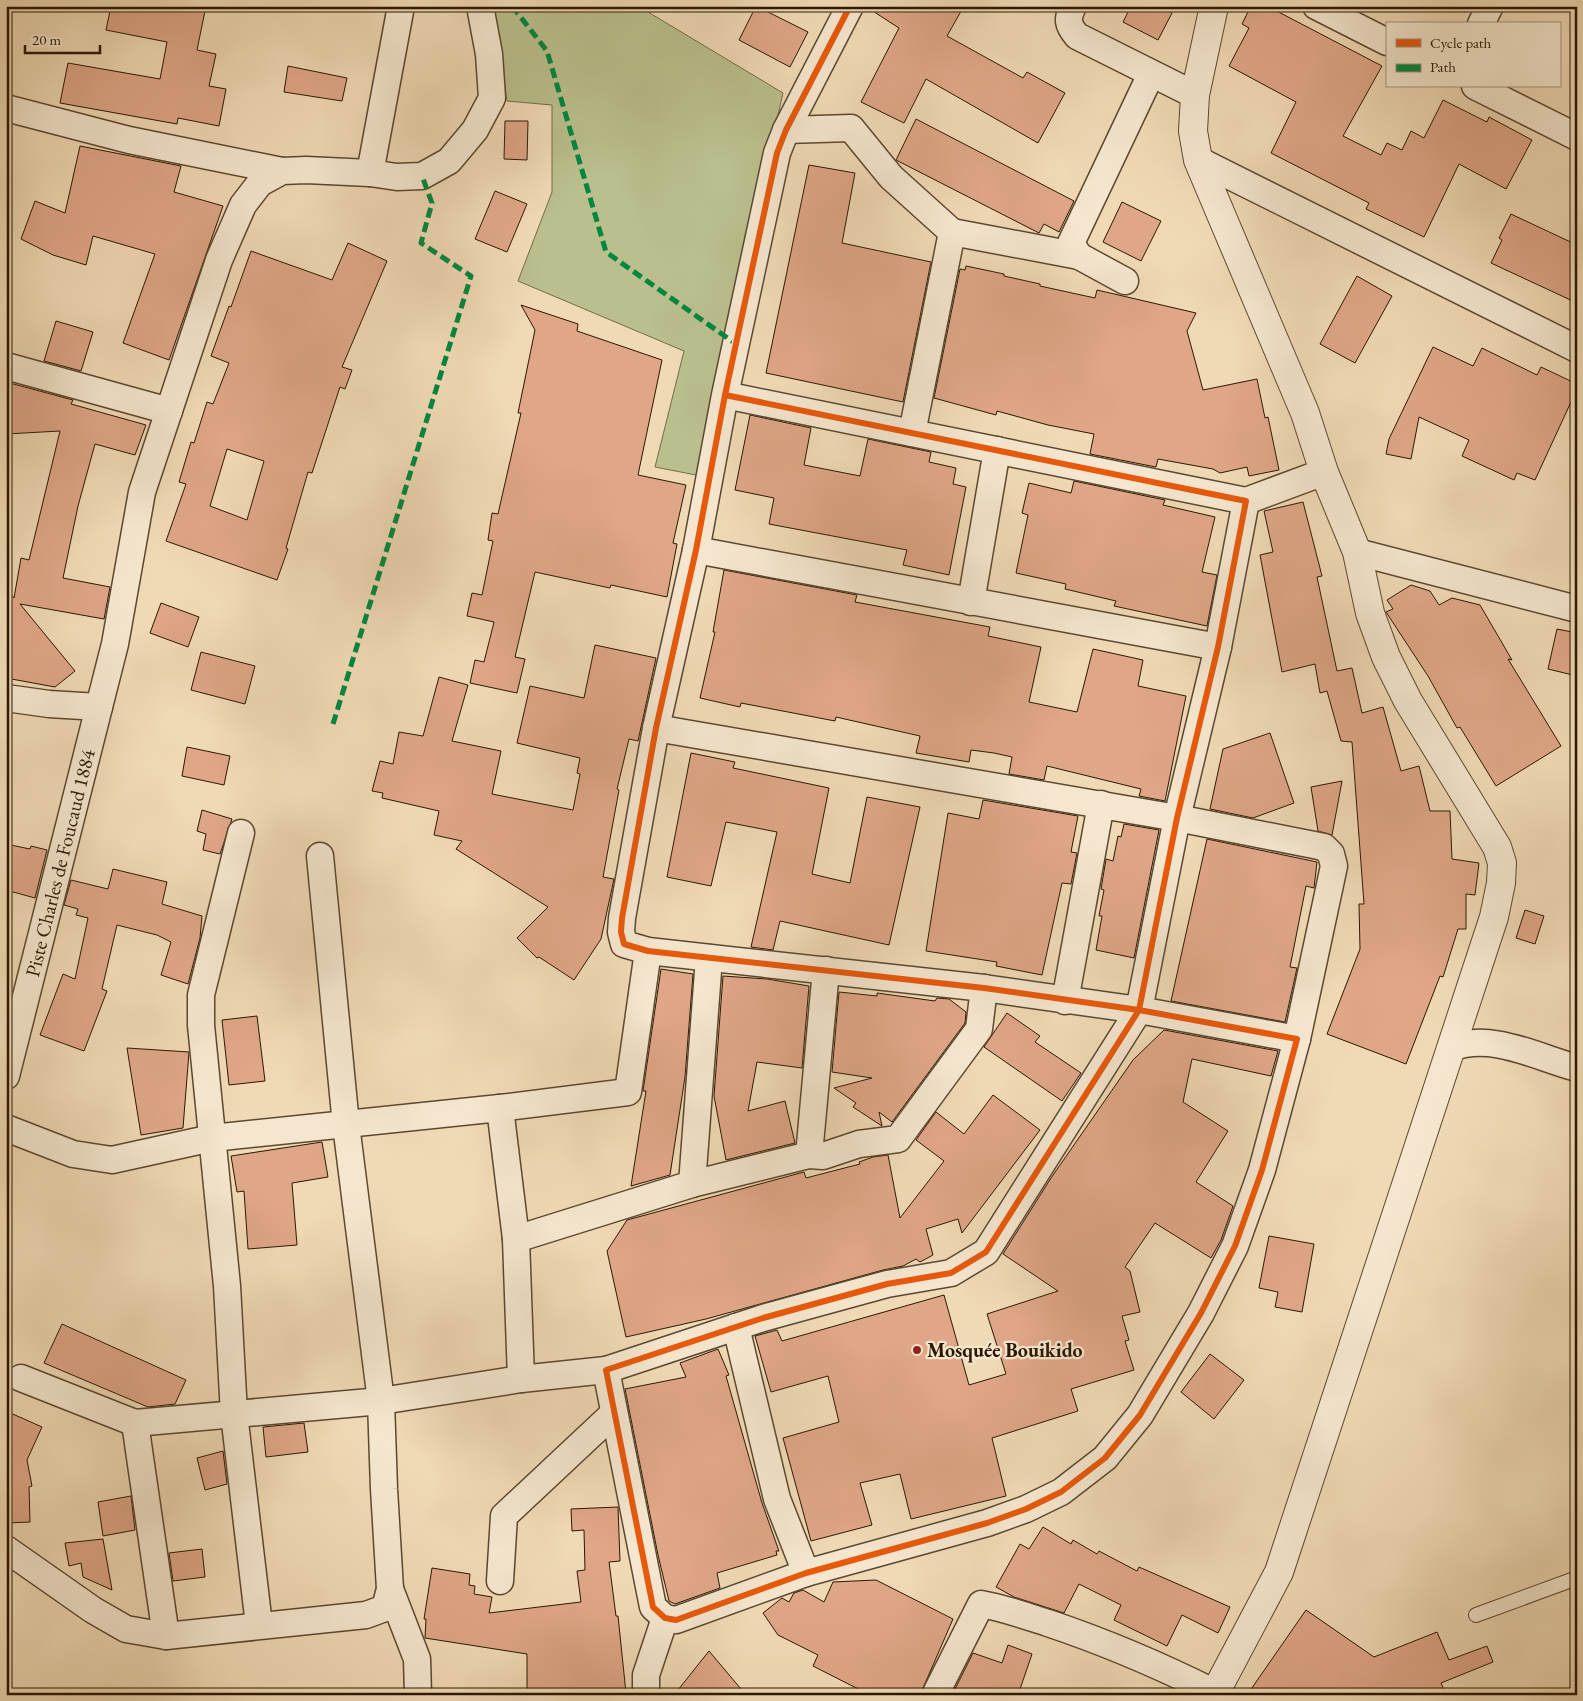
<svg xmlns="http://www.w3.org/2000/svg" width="1583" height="1701" font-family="'EB Garamond',serif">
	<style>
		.green { fill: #babf8d; stroke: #726c48 }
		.building { fill: #dfa687; stroke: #2a1802; fill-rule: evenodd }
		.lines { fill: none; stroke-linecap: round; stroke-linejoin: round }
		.service-casing { stroke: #5c482f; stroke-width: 16 }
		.minor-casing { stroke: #5c482f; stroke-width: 29 }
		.tertiary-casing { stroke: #5c482f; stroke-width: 30 }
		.service { stroke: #f5e7cf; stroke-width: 14 }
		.minor { stroke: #f5e7cf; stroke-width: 26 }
		.tertiary { stroke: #f5e7cf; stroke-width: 28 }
		.quiet { stroke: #00873e; stroke-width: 5; stroke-dasharray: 10 5; stroke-linecap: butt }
		.cycleway-casing { stroke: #f5e7cf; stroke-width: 9 }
		.cycleway { stroke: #e8590c; stroke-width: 6 }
		.poi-dot { fill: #8f2418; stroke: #f5e7cf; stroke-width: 2 }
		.labels { text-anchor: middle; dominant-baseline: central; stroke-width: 4.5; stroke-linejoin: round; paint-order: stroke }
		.street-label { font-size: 20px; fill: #2a1802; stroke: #f5e7cf }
		.poi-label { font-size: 20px; font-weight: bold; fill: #2a1802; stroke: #f5e7cf; text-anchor: start }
	</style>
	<rect width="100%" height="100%" fill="#f0dab5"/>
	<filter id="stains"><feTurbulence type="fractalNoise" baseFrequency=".004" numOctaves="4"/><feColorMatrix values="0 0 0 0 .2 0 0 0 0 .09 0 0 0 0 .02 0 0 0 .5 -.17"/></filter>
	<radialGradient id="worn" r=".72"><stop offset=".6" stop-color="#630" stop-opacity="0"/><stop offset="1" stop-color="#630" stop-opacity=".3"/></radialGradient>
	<!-- green -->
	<polygon class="green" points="493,6 638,6 783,93 696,475 655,467 684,351 518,281 552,192 552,105 507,101"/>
	<!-- building -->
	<g class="building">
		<polygon points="111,6 206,6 197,50 216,54 209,86 226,89 219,126 178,118 177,124 60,103 68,63 160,79 167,42 106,30"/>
		<polygon points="756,6 808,32 790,67 739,40"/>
		<polygon points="865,6 964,6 947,36 1023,78 1027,72 1065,93 1038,143 926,79 904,123 861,102 899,28"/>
		<polygon points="1131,6 1159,6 1172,13 1158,40 1123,22"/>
		<polygon points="1251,6 1267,6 1382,66 1343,136 1381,155 1387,143 1402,150 1411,131 1424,138 1443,100 1487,122 1489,117 1532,140 1506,189 1459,164 1424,237 1366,209 1369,203 1271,153 1296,102 1229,66 1249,28 1242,24"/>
		<polygon points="288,66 347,78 342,101 284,92"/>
		<polygon points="916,119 1074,201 1059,232 1044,224 1039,233 896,160"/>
		<polygon points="505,121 528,121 527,160 504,159"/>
		<polygon points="80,146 181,166 174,192 223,206 169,360 123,343 155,254 93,236 86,265 53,255 21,239 35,201 65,213"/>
		<polygon points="809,165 855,173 842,243 931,262 903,402 766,373"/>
		<polygon points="495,191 527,204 507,252 475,239"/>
		<polygon points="1122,202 1161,221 1141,261 1103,242"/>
		<polygon points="1511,214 1577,245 1577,303 1491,263 1502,240 1499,238"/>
		<path d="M348 243 387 261 342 367 352 370 345 389 340 387 312 473 308 472 286 548 288 549 277 580 166 541 186 484 179 482 191 442 194 443 207 402 213 404 229 363 211 356 229 306 231 307 251 251 332 280ZM227 449 264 461 247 520 210 506Z"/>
		<polygon points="966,266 1004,274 1004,276 1040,284 1040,286 1095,298 1097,290 1196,313 1187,331 1203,390 1257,379 1265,418 1268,417 1279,470 1249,476 1247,467 1220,473 1213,469 1158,459 1156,467 1090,454 1094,434 1048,425 997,411 996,415 934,398 960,269 965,270"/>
		<polygon points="1357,276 1392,296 1355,363 1320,344"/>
		<polygon points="521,305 578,324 577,331 662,360 638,475 686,485 673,543 677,544 667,597 611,585 610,588 535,572 515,657 525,659 517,693 470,683 475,660 484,662 494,622 467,616 472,593 482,595 493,541 488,540 492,513 498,514 521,413 518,413 535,330"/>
		<polygon points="56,321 93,332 81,371 44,361"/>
		<polygon points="1433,347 1473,366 1482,348 1537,375 1541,367 1577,384 1577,389 1535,480 1517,473 1514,480 1462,456 1469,440 1419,417 1411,459 1386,454 1389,439"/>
		<polygon points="6,382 73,400 71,404 146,425 135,455 95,444 78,506 63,578 110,587 104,619 20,604 75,671 55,687 6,678 6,588 14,598 21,558 29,560 60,431 6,434"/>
		<polygon points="750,415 811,428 804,465 860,476 868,439 931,452 929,462 956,468 953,484 966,487 949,575 903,565 907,550 769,524 774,498 735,490"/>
		<polygon points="1074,481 1165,500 1163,505 1215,517 1202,572 1217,575 1207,626 1114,606 1116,601 1065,589 1066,584 1016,573 1028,515 1022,513 1029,483 1071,493"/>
		<polygon points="1303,502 1322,576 1317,577 1337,671 1352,668 1362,713 1383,707 1401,771 1419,766 1430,811 1450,811 1452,859 1479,863 1475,895 1466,894 1466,929 1458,929 1443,977 1440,976 1406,1064 1327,1034 1360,949 1359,904 1364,904 1352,742 1341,741 1327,691 1320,693 1315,664 1282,672 1260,555 1273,552 1264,511"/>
		<polygon points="724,570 857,595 855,602 990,627 988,636 1041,647 1029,702 1077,712 1093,649 1143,660 1138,686 1186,696 1165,801 1139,796 1141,789 1047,766 1044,780 1009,774 1012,757 994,753 971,750 969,762 916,753 920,736 836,717 835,721 741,703 740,707 700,698 715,632 713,632"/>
		<polygon points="1411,585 1430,591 1439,605 1452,598 1480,605 1512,660 1508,659 1561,746 1496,786 1460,727 1457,728 1428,676 1386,612 1393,609 1387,600"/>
		<polygon points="161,603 199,617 188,647 150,633"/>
		<polygon points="1557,629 1577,633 1577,676 1548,669"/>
		<polygon points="595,645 656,658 638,741 629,739 617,789 619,790 603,877 614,879 601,939 574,980 539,957 537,958 517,938 548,907 456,849 462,841 434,835 439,811 382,798 383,793 372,791 380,761 393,764 399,732 423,736 439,677 468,685 452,741 501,751 492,794 573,810 580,774 577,773 580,758 517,743 530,686 584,698"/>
		<polygon points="201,652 255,666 245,704 191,690"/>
		<polygon points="1270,733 1294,803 1253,818 1210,809 1223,749"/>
		<polygon points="187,747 230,756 224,785 182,776"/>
		<polygon points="691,753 735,762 733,768 829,788 812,874 850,883 867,797 920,807 889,945 780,921 773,950 751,947 777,832 726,822 711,886 667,877"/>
		<polygon points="1342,781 1332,835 1318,831 1311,787"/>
		<polygon points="983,800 1078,816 1071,852 1077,853 1071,884 1062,883 1042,975 996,966 997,962 926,951 948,813 979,819"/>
		<polygon points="202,810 232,819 220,854 203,850 206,834 197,831"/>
		<polygon points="1124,824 1159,830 1134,958 1096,950 1102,916 1099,916 1104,890 1101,889 1106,859 1113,861 1118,836 1121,837"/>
		<polygon points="1207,839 1317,862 1314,888 1306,886 1290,967 1297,968 1285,1022 1171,1001"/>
		<polygon points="6,844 30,849 31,846 47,850 35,898 6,890"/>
		<polygon points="113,869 167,882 162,904 202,916 200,938 188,984 161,975 171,942 157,935 117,925 102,989 107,991 84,1051 40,1035 63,974 75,979 88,918 76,915 78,909 64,905 71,880 108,889"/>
		<polygon points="1525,910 1544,916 1535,944 1516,938"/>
		<polygon points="661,969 693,974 685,1077 670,1175 631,1186 646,1091 643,1091"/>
		<polygon points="723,976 767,979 809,986 802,1068 757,1062 748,1111 785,1101 795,1143 726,1160 714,1096"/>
		<polygon points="839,992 877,996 877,993 935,1001 937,998 949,999 966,1012 965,1023 892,1122 879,1112 882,1126 853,1107 856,1103 834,1088 872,1078 832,1072"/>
		<polygon points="1007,1013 1040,1036 1035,1042 1081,1073 1062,1101 984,1047"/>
		<polygon points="257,1016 265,1081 229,1085 222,1020"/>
		<polygon points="1164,1030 1278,1051 1271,1076 1192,1059 1183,1102 1228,1131 1196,1182 1233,1206 1221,1240 1211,1258 1155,1223 1125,1267 1130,1271 1140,1312 1122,1316 1129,1340 1125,1341 1134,1370 1071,1389 1078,1411 992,1438 1006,1496 911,1519 900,1474 860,1483 872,1525 811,1541 783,1438 839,1422 828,1376 771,1392 755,1336 777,1330 782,1341 944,1295 969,1385 1006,1374 987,1314 1058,1291 1003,1254 1051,1178 1133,1060"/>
		<polygon points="127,1048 189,1052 183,1128 141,1135"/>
		<polygon points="993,1095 1040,1130 962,1233 958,1219 926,1229 933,1255 920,1262 916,1259 903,1266 883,1270 706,1319 626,1337 607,1251 627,1220 804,1172 806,1178 860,1164 859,1162 873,1157 888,1155 900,1218 944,1161 916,1140 936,1112 964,1134"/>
		<polygon points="322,1142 328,1177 292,1183 297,1245 248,1249 244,1191 237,1192 231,1156"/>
		<polygon points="1269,1236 1314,1244 1302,1312 1275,1307 1278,1292 1259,1288"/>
		<polygon points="62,1324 186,1380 175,1404 148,1407 44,1363"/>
		<polygon points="718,1349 729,1375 726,1376 762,1503 779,1551 776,1551 777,1555 717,1573 720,1588 675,1604 669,1601 658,1555 625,1389 686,1377 680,1363"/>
		<polygon points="1210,1354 1244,1380 1214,1419 1181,1392"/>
		<polygon points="6,1411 42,1427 27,1460 32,1486 29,1487 30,1522 6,1523"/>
		<polygon points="304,1423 308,1452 266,1457 263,1427"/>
		<polygon points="223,1451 227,1484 205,1490 197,1458"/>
		<polygon points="131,1496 135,1530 103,1536 98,1502"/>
		<polygon points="618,1507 620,1561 609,1562 616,1616 618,1616 626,1693 527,1695 527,1654 425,1638 426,1619 424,1619 432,1568 470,1574 469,1585 475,1586 474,1594 492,1597 489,1613 581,1602 577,1571 585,1570 584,1530 572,1531 571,1509"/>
		<polygon points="1043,1527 1071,1544 1073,1540 1097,1554 1099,1551 1137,1571 1139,1567 1230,1607 1218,1633 1182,1615 1167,1646 1114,1620 1121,1605 1079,1584 1064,1613 1014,1597 996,1587 1020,1544 1029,1549"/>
		<polygon points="103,1539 112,1590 83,1577 81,1563 69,1566 65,1543"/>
		<polygon points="202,1549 205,1577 173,1581 169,1553"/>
		<polygon points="876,1580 953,1619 920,1695 870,1695 813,1666 818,1655 778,1635 763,1613 782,1598 789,1602 794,1593 803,1590 824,1602 833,1582"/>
		<polygon points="1306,1610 1374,1657 1437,1632 1449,1660 1487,1646 1493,1662 1441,1683 1446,1695 1247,1695"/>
		<polygon points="1008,1645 1032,1654 1018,1695 952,1695 973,1653 1002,1663"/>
		<polygon points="709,1651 746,1695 674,1695"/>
	</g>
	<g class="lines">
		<!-- service casing -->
		<g class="service-casing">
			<polyline id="service" points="1476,1615 1577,1578"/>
		</g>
		<!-- minor casing -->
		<g class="minor-casing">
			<g id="minor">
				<path d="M1073 6C1067 19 1067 24 1077 36L1195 95"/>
				<polyline points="1316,6 1387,42"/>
				<polyline points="1481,24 1490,6"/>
				<polyline points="1475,86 1577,137"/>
				<polyline points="6,108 129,140 282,171"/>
				<polyline points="786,130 851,128 891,177 952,232"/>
				<polyline points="1198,160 1577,349"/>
				<polyline points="370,173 401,6"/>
				<polyline points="1125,281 1079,256 1071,243 1151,74"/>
				<polyline points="6,366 169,411"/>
				<polyline points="725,395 1246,501 1218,647 1177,818 1139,1010 986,1252 951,1273 887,1284 763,1318 606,1370 653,1607 665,1618 676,1620 806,1573 987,1523 1026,1509 1061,1492 1105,1458 1140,1415 1201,1313 1235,1246 1262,1170 1297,1039 1139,1010 984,988 648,951 624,944 621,932 622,918 656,728 696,550 725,395 777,153 786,130 850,6"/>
				<polyline points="912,433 952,232 1079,256"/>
				<polyline points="1246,501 1324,472"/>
				<polyline points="696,550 1218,647"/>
				<polyline points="1357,552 1577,609"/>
				<polyline points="971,602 997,450"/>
				<polyline points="6,698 49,704 99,707 115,644 142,492 219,260 243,205 260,183 282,171 306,170 370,173 397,177 422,176 449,161 475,130 492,98 489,54 480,6"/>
				<polyline points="656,728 1177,818 1324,847 1331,854 1334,866 1297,1039"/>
				<polyline points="241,833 201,995 201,1025 227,1286 234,1414 259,1625"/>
				<polyline points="1065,1001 1101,804"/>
				<path d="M1451 1048C1492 1032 1536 1057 1577 1068"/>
				<polyline points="6,1076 99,707"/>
				<polyline points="500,1108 516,1239 521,1379"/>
				<polyline points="6,1128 73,1154 112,1160 212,1138 500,1108 628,1092 648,951"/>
				<polyline points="809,1155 826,970"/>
				<polyline points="692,1184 709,958"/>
				<polyline points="516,1239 692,1184 809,1155 823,1156 859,1144 898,1139 979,1029 984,988"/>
				<polyline points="736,1327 777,1499 806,1573"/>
				<polyline points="21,1378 135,1423 381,1401 521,1379 606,1370"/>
				<polyline points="135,1423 166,1636"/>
				<polyline points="6,1549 93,1610 126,1629 166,1636 366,1615 385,1608 390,1589 384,1489 381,1401 346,1125 320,856"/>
				<polyline points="500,1581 504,1516 614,1413"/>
				<polyline points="390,1589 417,1659 418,1695"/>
				<polyline points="646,1695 646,1675 665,1618"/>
				<path d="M935 1695 981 1604C1004 1608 1026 1616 1048 1623 1105 1642 1161 1666 1215 1693"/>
			</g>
		</g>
		<!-- tertiary casing -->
		<g class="tertiary-casing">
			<polyline id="tertiary" points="1214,6 1195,95 1193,131 1198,160 1305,413 1324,472 1357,552 1370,613 1386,657 1408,701 1497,847 1502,863 1501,883 1494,917 1279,1572 1214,1695"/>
		</g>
		<!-- service -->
		<use href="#service" class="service"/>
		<!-- minor -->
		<use href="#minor" class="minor"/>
		<!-- tertiary -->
		<use href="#tertiary" class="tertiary"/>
		<!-- quiet -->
		<g class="quiet">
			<polyline points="512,6 547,51 606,252 736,344"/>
			<polyline points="333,724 471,276 421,243 432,203 422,176"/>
		</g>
		<!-- cycleway casing -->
		<g class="cycleway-casing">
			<polyline id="cycleway" points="725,395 1246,501 1218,647 1177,818 1139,1010 986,1252 951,1273 887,1284 763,1318 606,1370 653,1607 665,1618 676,1620 806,1573 987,1523 1026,1509 1061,1492 1105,1458 1140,1415 1201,1313 1235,1246 1262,1170 1297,1039 1139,1010 984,988 648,951 624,944 621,932 622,918 656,728 696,550 725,395 777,153 786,130 850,6"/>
		</g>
		<!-- cycleway -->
		<use href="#cycleway" class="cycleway"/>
	</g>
	<!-- markers -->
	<circle class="poi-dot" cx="917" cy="1350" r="5"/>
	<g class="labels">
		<!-- street labels -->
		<g class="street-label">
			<text transform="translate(60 863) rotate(-76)">Piste Charles de Foucaud 1884</text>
		</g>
		<!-- poi labels -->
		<g class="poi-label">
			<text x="927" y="1350">Mosquée Bouikido</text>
		</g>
	</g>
	<!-- margin -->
	<rect width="1583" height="1701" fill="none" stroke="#f0dab5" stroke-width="25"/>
	<rect x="8" y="8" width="1568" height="1686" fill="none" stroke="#2a1802" stroke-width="2.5"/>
	<rect x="12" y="12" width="1558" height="1676" fill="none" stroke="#2a1802"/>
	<!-- legend -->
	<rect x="1386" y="22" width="175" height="65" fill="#f5e7cf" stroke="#a4947d"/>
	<rect x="1396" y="39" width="25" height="8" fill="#e8590c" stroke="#a4947d"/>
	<text x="1430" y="48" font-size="15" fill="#2a1802">Cycle path</text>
	<rect x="1396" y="64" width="25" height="8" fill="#00873e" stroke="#a4947d"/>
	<text x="1430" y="72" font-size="15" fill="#2a1802">Path</text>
	<!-- scale -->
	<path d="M25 45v8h75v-8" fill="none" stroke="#2a1802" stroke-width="2.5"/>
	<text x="32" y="45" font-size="15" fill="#2a1802" stroke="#f5e7cf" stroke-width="4" paint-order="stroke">20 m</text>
	<rect width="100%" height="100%" filter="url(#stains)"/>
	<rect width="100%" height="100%" fill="url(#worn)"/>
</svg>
